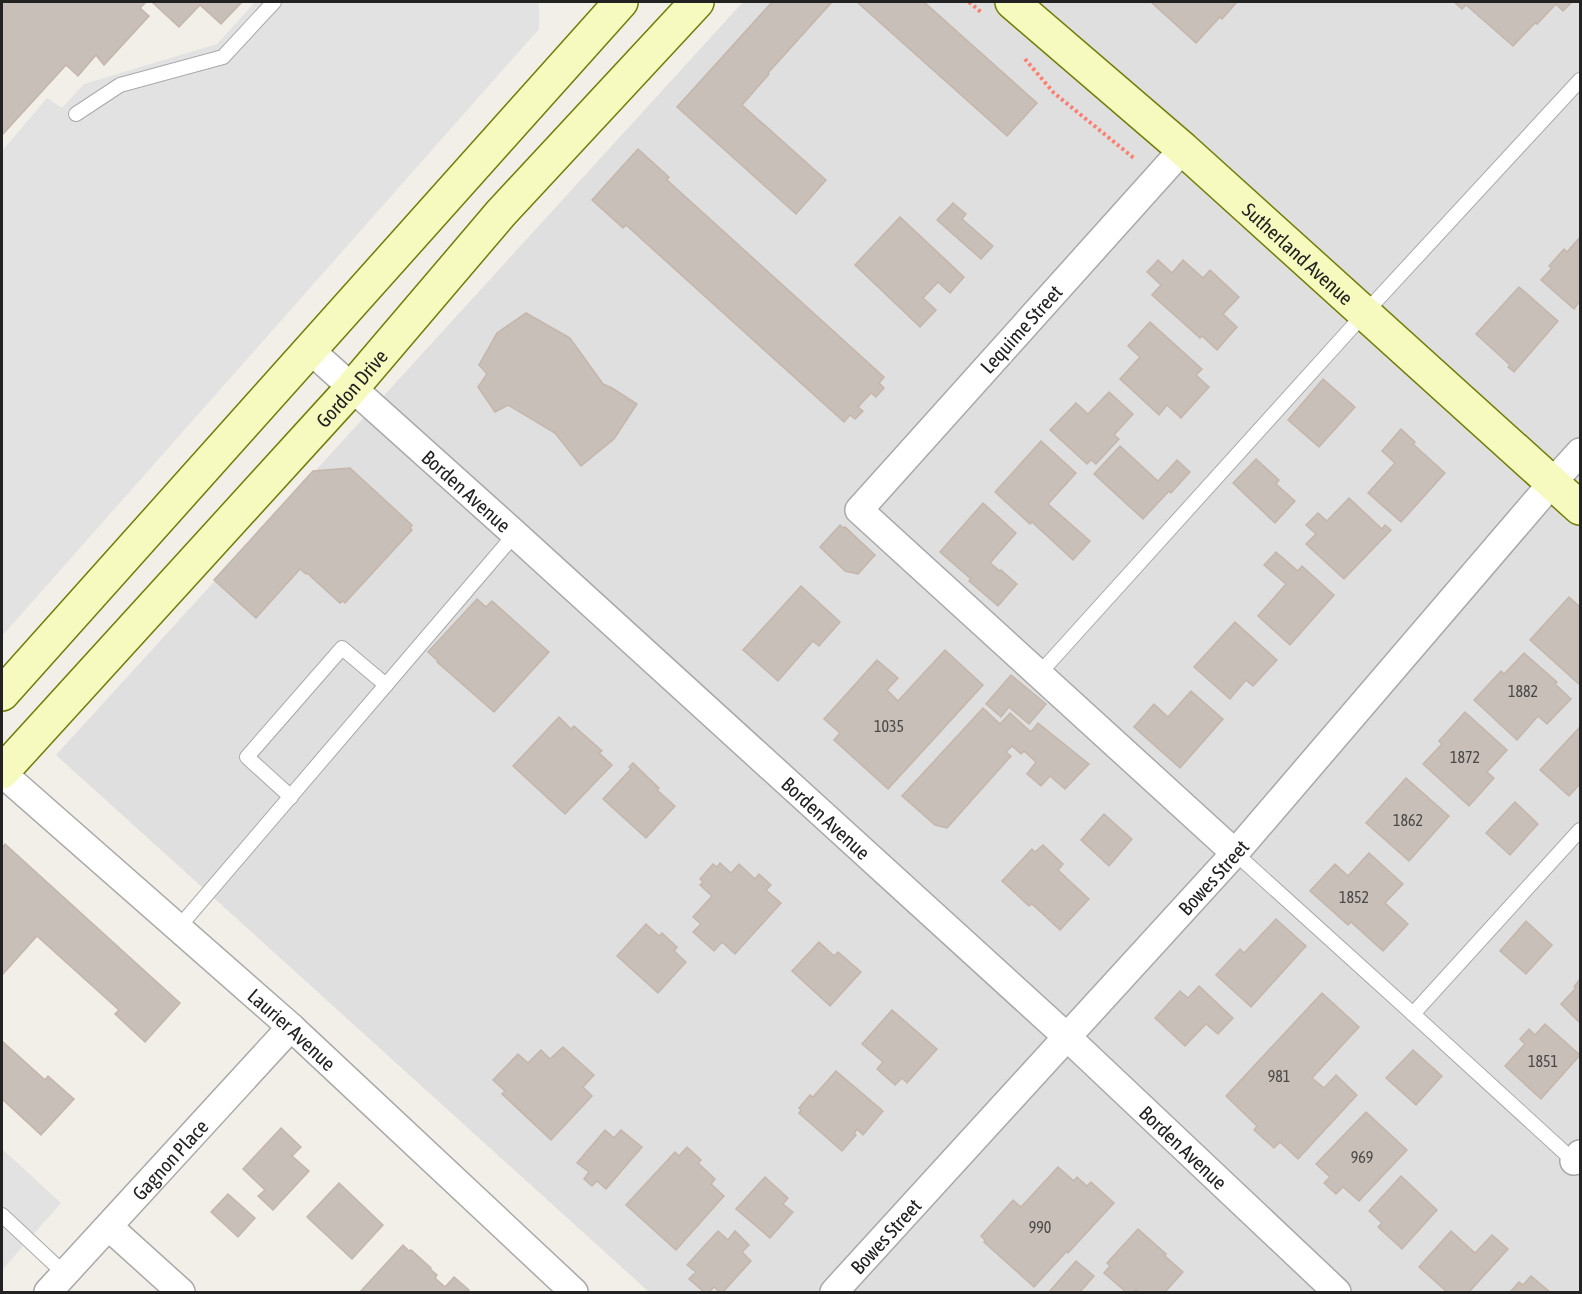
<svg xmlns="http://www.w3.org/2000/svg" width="1582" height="1294" font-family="'Asap Condensed',sans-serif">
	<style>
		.residential { fill: #e0dfdf }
		.parking { fill: #e2e2e2 }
		.building { fill: #c7bfb8; stroke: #c4b6ab; stroke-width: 1.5 }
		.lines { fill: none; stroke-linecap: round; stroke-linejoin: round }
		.lane-casing { stroke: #a9a9a9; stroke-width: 16 }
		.street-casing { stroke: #a9a9a9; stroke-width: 30 }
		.secondary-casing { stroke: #707d05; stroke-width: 36 }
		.path { stroke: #fa8072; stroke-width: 4; stroke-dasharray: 3 3; stroke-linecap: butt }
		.lane { stroke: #fff; stroke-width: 14 }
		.street { stroke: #fff; stroke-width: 27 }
		.secondary { stroke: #f7fabf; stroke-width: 33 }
		.labels { text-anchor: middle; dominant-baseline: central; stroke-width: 4.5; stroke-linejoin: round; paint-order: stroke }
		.number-label { font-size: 16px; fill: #4b4948 }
		.street-label { font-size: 20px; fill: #222; stroke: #fff }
	</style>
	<rect width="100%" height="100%" fill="#f2efe9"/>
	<!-- residential -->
	<polygon class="residential" points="743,2 1580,2 1580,1292 649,1292 56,755"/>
	<!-- parking -->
	<g class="parking">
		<polygon points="255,2 539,2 539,29 2,636 2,151 47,98 62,108 84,84 217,44"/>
		<polygon points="2,1149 61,1203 2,1270"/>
	</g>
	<!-- building -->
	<g class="building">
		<polygon points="2,2 146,2 140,8 149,16 104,65 96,55 78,76 66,65 2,135"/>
		<polygon points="152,2 242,2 221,24 200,5 179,27"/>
		<polygon points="772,2 832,2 768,73 769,74 742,105 826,180 796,214 677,107"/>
		<polygon points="857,2 924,2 1037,103 1007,136"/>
		<polygon points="1151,2 1237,2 1222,19 1220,17 1196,43"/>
		<polygon points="1454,2 1572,2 1563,11 1556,4 1537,24 1535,23 1513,46 1466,5 1462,9"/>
		<polygon points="638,149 669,177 667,180 884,377 879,383 884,388 876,397 871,393 858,407 863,411 855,419 850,415 844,422 626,225 623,228 592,200"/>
		<polygon points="953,203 966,214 962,219 993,246 981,259 937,220"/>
		<polygon points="900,217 964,277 950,293 938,282 923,298 936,310 920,327 855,265"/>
		<polygon points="1580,237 1580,301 1574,309 1541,280 1552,268 1549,266 1564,249 1567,252"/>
		<polygon points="1158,260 1172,273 1183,260 1203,278 1210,270 1239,297 1223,314 1237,327 1217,350 1202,336 1200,338 1152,295 1161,285 1147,272"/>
		<polygon points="1519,287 1558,321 1514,372 1508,367 1510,365 1476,334"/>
		<polygon points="526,313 570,338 603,384 612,388 637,404 614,439 581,466 555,433 508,405 495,412 478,387 487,374 479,365 497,333"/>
		<polygon points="1150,322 1202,369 1196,375 1209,387 1181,418 1167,405 1159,415 1120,379 1140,357 1128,346"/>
		<polygon points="1323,379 1355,407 1319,447 1288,420"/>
		<polygon points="1109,392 1133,414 1114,435 1119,439 1096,464 1091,460 1087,464 1050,430 1076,403 1088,414"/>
		<polygon points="1401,429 1415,442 1413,444 1445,473 1401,522 1368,493 1395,463 1382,451"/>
		<polygon points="1041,441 1076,473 1048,504 1090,541 1073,560 1032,522 1030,524 995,492"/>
		<polygon points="1120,446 1158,481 1177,460 1190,472 1171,493 1169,491 1143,519 1094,474"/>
		<polygon points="1256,459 1279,480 1276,484 1295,501 1275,523 1233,483"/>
		<polygon points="350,468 412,525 410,528 412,530 345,603 343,601 340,603 307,573 306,574 300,569 256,618 214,580 313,471"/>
		<polygon points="1349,498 1382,529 1385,525 1391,530 1344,579 1306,544 1316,534 1306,525 1318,513 1327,521"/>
		<polygon points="983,503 1016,533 990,563 1000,571 1001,570 1017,584 998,606 969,581 971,579 940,552"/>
		<polygon points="840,525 843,528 845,527 875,555 858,574 845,571 820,547"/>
		<polygon points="1276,552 1298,571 1302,566 1334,595 1290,645 1258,616 1286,584 1264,565"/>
		<polygon points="801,586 840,622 819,646 813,641 778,681 743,650"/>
		<polygon points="1569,597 1580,607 1580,685 1530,640"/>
		<polygon points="477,599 486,607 492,601 549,652 494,712 437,662 438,661 428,652"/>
		<polygon points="1235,622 1277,660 1253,686 1246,680 1230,699 1194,667"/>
		<polygon points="945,650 983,685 888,789 834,740 840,733 824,719 877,660 898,678 887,690 898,701"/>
		<polygon points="1524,653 1557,682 1555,684 1571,699 1547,724 1538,716 1517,740 1474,700 1501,671 1504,674"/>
		<polygon points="1011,675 1046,704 1029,724 1009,707 1001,717 986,704"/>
		<polygon points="1191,691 1223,719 1180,768 1134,727 1154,704 1168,717"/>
		<polygon points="983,708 1000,724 1010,713 1031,732 1038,723 1089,764 1065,789 1050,776 1041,786 1027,774 1036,762 1024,751 1021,754 1012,746 1006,752 1011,756 947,828 935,825 902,796"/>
		<polygon points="1465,712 1507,750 1487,772 1494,778 1469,806 1423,764 1442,744 1439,741"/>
		<polygon points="559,717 571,729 574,726 602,751 599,753 612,765 565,814 513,766"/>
		<polygon points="1580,727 1580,784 1569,796 1540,770"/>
		<polygon points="633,763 659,788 657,790 675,806 646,838 603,799 631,769 629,767"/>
		<polygon points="1406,778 1449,816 1409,861 1366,823"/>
		<polygon points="1515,802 1538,824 1510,855 1486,833"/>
		<polygon points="1104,814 1132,839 1109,866 1081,840"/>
		<polygon points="5,844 180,1003 145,1042 115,1014 119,1010 37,936 2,975 2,848"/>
		<polygon points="1043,845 1063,864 1058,870 1089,899 1060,930 1032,904 1029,906 1002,881 1032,849 1035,852"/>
		<polygon points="1369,853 1403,884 1385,903 1408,924 1383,951 1351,922 1348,925 1310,891 1335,864 1348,876"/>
		<polygon points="720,863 731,873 739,864 755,879 759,874 771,885 766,890 781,903 735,954 722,942 714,951 693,932 701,924 693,917 712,896 700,885 703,882 700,879 713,864 717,867"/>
		<polygon points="1276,919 1306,946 1251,1007 1216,975 1240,949 1244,953"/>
		<polygon points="1526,921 1552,945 1526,974 1500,951"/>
		<polygon points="646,924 659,936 662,933 677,947 674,951 686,962 658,993 617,956"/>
		<polygon points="819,942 834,956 838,952 861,972 830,1006 792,971"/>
		<polygon points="1580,979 1580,1023 1561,1004 1576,988 1574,987"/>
		<polygon points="1199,986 1233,1018 1218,1034 1206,1024 1185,1046 1155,1018 1180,991 1188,998"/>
		<polygon points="1322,993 1359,1027 1312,1078 1324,1088 1336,1075 1357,1095 1298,1159 1280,1142 1274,1148 1254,1130 1257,1126 1226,1096"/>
		<polygon points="892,1010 937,1049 907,1083 902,1078 895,1085 877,1069 883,1062 862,1044"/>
		<polygon points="1545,1024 1580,1055 1541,1099 1505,1066 1525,1044 1520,1039 1529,1029 1535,1035"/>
		<polygon points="2,1041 45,1080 48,1076 74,1099 41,1135 2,1099"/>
		<polygon points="563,1047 594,1075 583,1087 592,1096 551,1140 502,1094 505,1091 493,1080 518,1054 528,1063 541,1050 550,1059"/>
		<polygon points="1413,1050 1442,1076 1416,1105 1386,1078"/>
		<polygon points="836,1071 883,1111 863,1135 857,1129 854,1134 856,1135 842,1151 799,1113 801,1110 799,1108 810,1095 813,1097"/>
		<polygon points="1366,1112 1407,1150 1359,1201 1343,1187 1336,1194 1324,1183 1330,1177 1316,1164"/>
		<polygon points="281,1128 301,1147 292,1156 309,1171 273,1210 258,1196 265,1190 243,1169"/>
		<polygon points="605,1130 614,1138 621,1130 642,1147 606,1189 597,1181 592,1186 584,1179 589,1172 577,1163"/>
		<polygon points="687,1147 701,1160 698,1163 715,1179 711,1184 724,1196 676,1250 626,1205 675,1152 679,1156"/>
		<polygon points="1058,1167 1074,1181 1077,1177 1087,1186 1091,1182 1114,1203 1068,1253 1067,1251 1034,1287 984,1242 985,1240 981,1236 1013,1200 1021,1207"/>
		<polygon points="1401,1176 1437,1210 1402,1249 1378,1227 1382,1223 1369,1211"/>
		<polygon points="765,1177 788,1198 783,1204 793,1212 770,1238 736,1209"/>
		<polygon points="339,1183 383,1225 352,1259 307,1217"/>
		<polygon points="228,1194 255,1218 238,1237 211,1212"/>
		<polygon points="1138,1229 1166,1254 1165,1256 1183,1272 1165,1292 1139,1292 1136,1290 1133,1292 1126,1292 1104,1273 1110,1266 1107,1263"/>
		<polygon points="718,1231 728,1240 735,1231 749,1245 742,1252 751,1261 723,1292 720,1292 714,1287 709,1292 704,1292 689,1279 696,1272 687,1265"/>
		<polygon points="1451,1231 1475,1253 1492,1235 1508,1249 1469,1292 1447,1292 1419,1267"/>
		<polygon points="403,1245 409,1251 411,1250 431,1268 430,1269 437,1275 435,1278 445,1287 454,1277 469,1290 467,1292 360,1292"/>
		<polygon points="1076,1261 1094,1276 1080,1292 1049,1292"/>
		<polygon points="1531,1276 1550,1292 1510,1292 1519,1282 1523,1285"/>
	</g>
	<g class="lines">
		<!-- lane casing -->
		<g class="lane-casing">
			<g id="lane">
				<polyline points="76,114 120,85 223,57 274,2"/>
				<polyline points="1039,674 1364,314 1580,80"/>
				<polyline points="291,797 247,757 342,648 386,685"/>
				<polyline points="1235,853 1413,1014 1577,1164"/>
				<polyline points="179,927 515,534"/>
				<polyline points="1413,1014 1580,830"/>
				<polyline points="2,1215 65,1274"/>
			</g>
		</g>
		<!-- street casing -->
		<g class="street-casing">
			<g id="street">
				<polyline points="1183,149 859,510 1235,853"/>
				<path id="s1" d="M309 349 515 534 1067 1037 1337 1292"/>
				<path id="s2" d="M2 773 291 1027 574 1292"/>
				<polyline points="1574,1161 1580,1154"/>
				<polyline points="109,1227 181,1292"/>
				<path id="s3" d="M48 1292 291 1027"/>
				<path id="s4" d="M834 1292 1235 853 1552 483 1580 452"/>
			</g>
		</g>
		<!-- secondary casing -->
		<g class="secondary-casing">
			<g id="secondary">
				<path id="s5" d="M1012 2 1183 149 1580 508"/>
				<polyline points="2,694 621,2"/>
				<path id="s6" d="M2 772 352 388 501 213 697 2"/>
			</g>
		</g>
		<!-- path -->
		<g class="path">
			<polyline points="969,2 981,12"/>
			<polyline points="1025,59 1054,93 1135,159"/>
		</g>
		<!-- lane -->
		<use href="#lane" class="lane"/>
		<!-- street -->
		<use href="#street" class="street"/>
		<!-- secondary -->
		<use href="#secondary" class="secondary"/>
	</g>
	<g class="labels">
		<!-- number labels -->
		<g class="number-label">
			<text x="1523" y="691">1882</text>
			<text x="889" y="726">1035</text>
			<text x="1465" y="757">1872</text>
			<text x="1408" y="820">1862</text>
			<text x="1354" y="897">1852</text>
			<text x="1543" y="1061">1851</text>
			<text x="1279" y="1076">981</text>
			<text x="1362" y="1157">969</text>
			<text x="1040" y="1227">990</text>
		</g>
		<!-- street labels -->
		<g class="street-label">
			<text stroke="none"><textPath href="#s5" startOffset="381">Sutherland Avenue</textPath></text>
			<text transform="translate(1021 329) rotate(-48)">Lequime Street</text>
			<text stroke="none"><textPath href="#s6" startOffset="519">Gordon Drive</textPath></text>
			<text stroke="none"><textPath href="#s1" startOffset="212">Borden Avenue</textPath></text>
			<text stroke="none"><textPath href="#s1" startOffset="698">Borden Avenue</textPath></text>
			<text stroke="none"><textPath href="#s4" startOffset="562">Bowes Street</textPath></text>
			<text stroke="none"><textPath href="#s2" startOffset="387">Laurier Avenue</textPath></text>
			<text stroke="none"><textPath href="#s1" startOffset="1184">Borden Avenue</textPath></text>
			<text stroke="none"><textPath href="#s3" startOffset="180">Gagnon Place</textPath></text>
			<text stroke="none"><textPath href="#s4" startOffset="76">Bowes Street</textPath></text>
		</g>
	</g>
	<!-- border -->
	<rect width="1582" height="1294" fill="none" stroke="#222222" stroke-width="6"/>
</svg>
